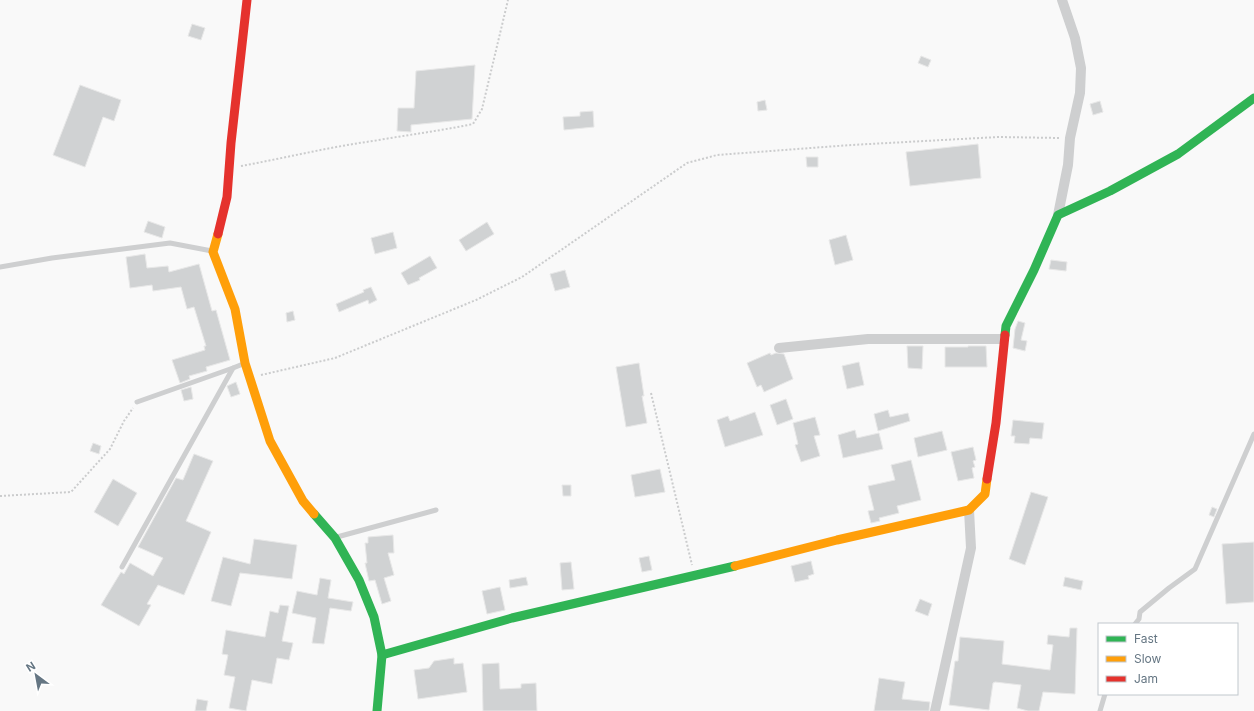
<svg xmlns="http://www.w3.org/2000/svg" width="1254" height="711" font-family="Inter,sans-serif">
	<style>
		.building { fill: #d0d2d3; stroke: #e8e8e8 }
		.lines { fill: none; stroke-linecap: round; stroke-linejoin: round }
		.path { stroke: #cbcccd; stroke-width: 2; stroke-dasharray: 2 2; stroke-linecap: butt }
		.lane { stroke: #cecfd0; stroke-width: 5 }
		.street { stroke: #cecfd0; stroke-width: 10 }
		.fast { stroke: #30b455; stroke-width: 9 }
		.slow { stroke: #ff9f0a; stroke-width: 9 }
		.jam { stroke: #e5322d; stroke-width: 9 }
	</style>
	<rect width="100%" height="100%" fill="#f9f9f9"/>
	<!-- building -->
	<g class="building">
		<polygon points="192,24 205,28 201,40 188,36"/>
		<polygon points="921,56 931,60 928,67 918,63"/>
		<polygon points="475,65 472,119 411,125 411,132 397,131 398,108 414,108 416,71"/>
		<polygon points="80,85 121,100 114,121 103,117 85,167 53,155"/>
		<polygon points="765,100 767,110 758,111 757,102"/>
		<polygon points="1100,101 1103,112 1093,115 1090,104"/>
		<polygon points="593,111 594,127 564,130 563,117 580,116 580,112"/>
		<polygon points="978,144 981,178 910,186 906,152"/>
		<polygon points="806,157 818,157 818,167 807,167"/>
		<polygon points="148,221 165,227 162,238 144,232"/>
		<polygon points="487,222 494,234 466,251 459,240"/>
		<polygon points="393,232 397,248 375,254 371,238"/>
		<polygon points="846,235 853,260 835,265 829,240"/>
		<polygon points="145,254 147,268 168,266 169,272 199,264 212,311 216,310 230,360 206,367 207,371 189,376 190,379 180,383 172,360 205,350 204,346 206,346 194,307 187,309 181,287 153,291 152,285 130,288 126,257"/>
		<polygon points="430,256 437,268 419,278 420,280 408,285 401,273"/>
		<polygon points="1051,260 1067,262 1066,271 1049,269"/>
		<polygon points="565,270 570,287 555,291 550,274"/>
		<polygon points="371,287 377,300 369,304 368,300 339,312 336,304 364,292 363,290"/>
		<polygon points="293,311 295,320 287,322 286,313"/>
		<polygon points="1018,321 1025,323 1021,340 1027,341 1025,351 1013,348 1015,329"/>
		<polygon points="907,346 923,346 922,369 908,368"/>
		<polygon points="968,346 986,346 987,367 945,367 945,347 968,347"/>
		<polygon points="770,353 771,355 776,353 784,354 793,379 764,392 761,385 757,387 747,363"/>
		<polygon points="859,362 864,385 847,389 842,366"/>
		<polygon points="639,363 644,396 642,396 647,423 626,427 616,367"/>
		<polygon points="236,382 240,394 231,397 227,386"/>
		<polygon points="191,387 193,399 184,401 181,390"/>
		<polygon points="786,399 793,419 777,425 770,405"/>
		<polygon points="888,410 890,417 908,413 910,421 878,431 874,414"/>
		<polygon points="755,412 763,435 725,447 717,420 728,416 730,421"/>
		<polygon points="815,417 820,435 814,436 820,456 801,462 795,445 798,444 793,423"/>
		<polygon points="1013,420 1044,423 1042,439 1030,438 1029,444 1014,443 1015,436 1011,436"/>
		<polygon points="855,430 857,438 879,433 883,449 843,458 838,435"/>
		<polygon points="942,431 947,450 918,457 914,438"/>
		<polygon points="93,443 101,446 99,454 90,451"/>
		<polygon points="973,447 976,460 973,461 975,467 972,468 974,478 958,481 951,452"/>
		<polygon points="194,454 213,461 186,521 211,532 184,595 158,585 147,604 151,605 139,626 101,605 121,572 124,574 130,563 153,576 163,558 138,547 176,478 183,480"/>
		<polygon points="911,460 921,500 897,506 899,513 879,518 880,521 871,523 868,511 874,510 868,486 895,480 891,465"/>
		<polygon points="660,469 665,492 635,497 631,475"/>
		<polygon points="113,479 137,493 118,526 94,512"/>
		<polygon points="562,485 571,485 571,496 563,496"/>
		<polygon points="1031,492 1048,497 1025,565 1009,559"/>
		<polygon points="1212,507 1217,509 1214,517 1209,515"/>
		<polygon points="393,535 394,553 388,553 394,575 384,578 391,601 382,604 375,580 369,581 365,563 367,563 365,543 368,543 368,537"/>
		<polygon points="254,539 297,545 292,579 240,573 231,606 211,601 223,557 250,564"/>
		<polygon points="1254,542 1254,602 1226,604 1222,544"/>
		<polygon points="649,556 652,570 642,572 639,558"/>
		<polygon points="811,561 814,574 808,576 809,579 795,582 791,566"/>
		<polygon points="571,562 574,589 562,590 560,563"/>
		<polygon points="526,577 528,585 510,588 509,580"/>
		<polygon points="1065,577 1083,581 1081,590 1063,586"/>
		<polygon points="320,578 331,580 328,598 353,602 351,611 330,608 324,644 312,643 316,618 292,613 297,591 317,595"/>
		<polygon points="500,587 505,610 487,614 482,591"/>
		<polygon points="920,599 932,604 928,616 915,611"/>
		<polygon points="280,605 289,606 282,641 293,643 289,660 277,658 272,684 252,680 246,711 229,708 235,677 224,675 228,655 222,654 226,630 265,637 270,611 278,613"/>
		<polygon points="1070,628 1077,628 1075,694 1043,692 1039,711 1028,711 1017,708 1021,685 995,682 993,683 989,710 949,705 955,661 958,661 960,637 1004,641 1002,664 1050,670 1053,645 1047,644 1048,635 1069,637"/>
		<polygon points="454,658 454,664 463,663 467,692 418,699 414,670 429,668 434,661"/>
		<polygon points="499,663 500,689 521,688 521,684 536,683 537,711 483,711 482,664"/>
		<polygon points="879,678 905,682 902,699 930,702 929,711 874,711"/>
		<polygon points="197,699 208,701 206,711 195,711"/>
	</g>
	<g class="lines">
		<!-- path -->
		<g class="path">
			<path d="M241 166C285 158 329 147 373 141 407 135 439 131 473 124L482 109 508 0"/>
			<polyline points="261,375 335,358 476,300 522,277 687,163 717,155 851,145 998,137 1060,138"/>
			<polyline points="651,393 692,565"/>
			<polyline points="0,496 71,492 110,449 124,421 133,408"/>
		</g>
		<!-- lane -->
		<g class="lane">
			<polyline points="0,267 52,258 170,243 212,251"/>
			<polyline points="137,402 233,368"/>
			<polyline points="337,537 436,510"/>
			<polyline points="122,567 233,368 243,364"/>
			<polyline points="1135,624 1139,619 1140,612 1169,588 1195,569 1254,434"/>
			<polyline points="1100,711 1105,694"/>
		</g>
		<!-- street -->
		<g class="street">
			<polyline points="1058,215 1068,165 1070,138 1080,93 1081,68 1075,38 1062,0"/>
			<polyline points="779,348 868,339 1004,339"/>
			<polyline points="935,711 971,548 969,510"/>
		</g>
		<!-- fast -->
		<g class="fast">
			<polyline points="1005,335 1006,326 1034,270 1058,215 1110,191 1178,154 1254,98"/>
			<polyline points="314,514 335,538 359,580 374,617 382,655 377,711"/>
			<polyline points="382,655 512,618 735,566"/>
		</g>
		<!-- slow -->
		<g class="slow">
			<polyline points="218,234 213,252 235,309 245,363 270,441 303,501 314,514"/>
			<polyline points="735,566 837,540 969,510 985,494 987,479"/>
		</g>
		<!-- jam -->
		<g class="jam">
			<polyline points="218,234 227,197 231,143 247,0"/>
			<polyline points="987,479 996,423 1005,335"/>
		</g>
	</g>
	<!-- legend -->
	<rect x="1098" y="623" width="140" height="72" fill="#ffffff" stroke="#c1c8cd"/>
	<rect x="1106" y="636" width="20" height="6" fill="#30b455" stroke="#c1c8cd"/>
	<text x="1134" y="643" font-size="12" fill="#657683">Fast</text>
	<rect x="1106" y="656" width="20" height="6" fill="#ff9f0a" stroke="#c1c8cd"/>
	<text x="1134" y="663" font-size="12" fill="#657683">Slow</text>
	<rect x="1106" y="676" width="20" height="6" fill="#e5322d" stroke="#c1c8cd"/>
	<text x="1134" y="683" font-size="12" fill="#657683">Jam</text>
	<!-- north arrow -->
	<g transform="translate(36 675) rotate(328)" stroke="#ffffff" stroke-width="3" paint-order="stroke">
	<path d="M0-3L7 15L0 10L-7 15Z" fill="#657683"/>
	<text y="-6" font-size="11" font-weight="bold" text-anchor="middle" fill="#657683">N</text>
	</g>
</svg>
